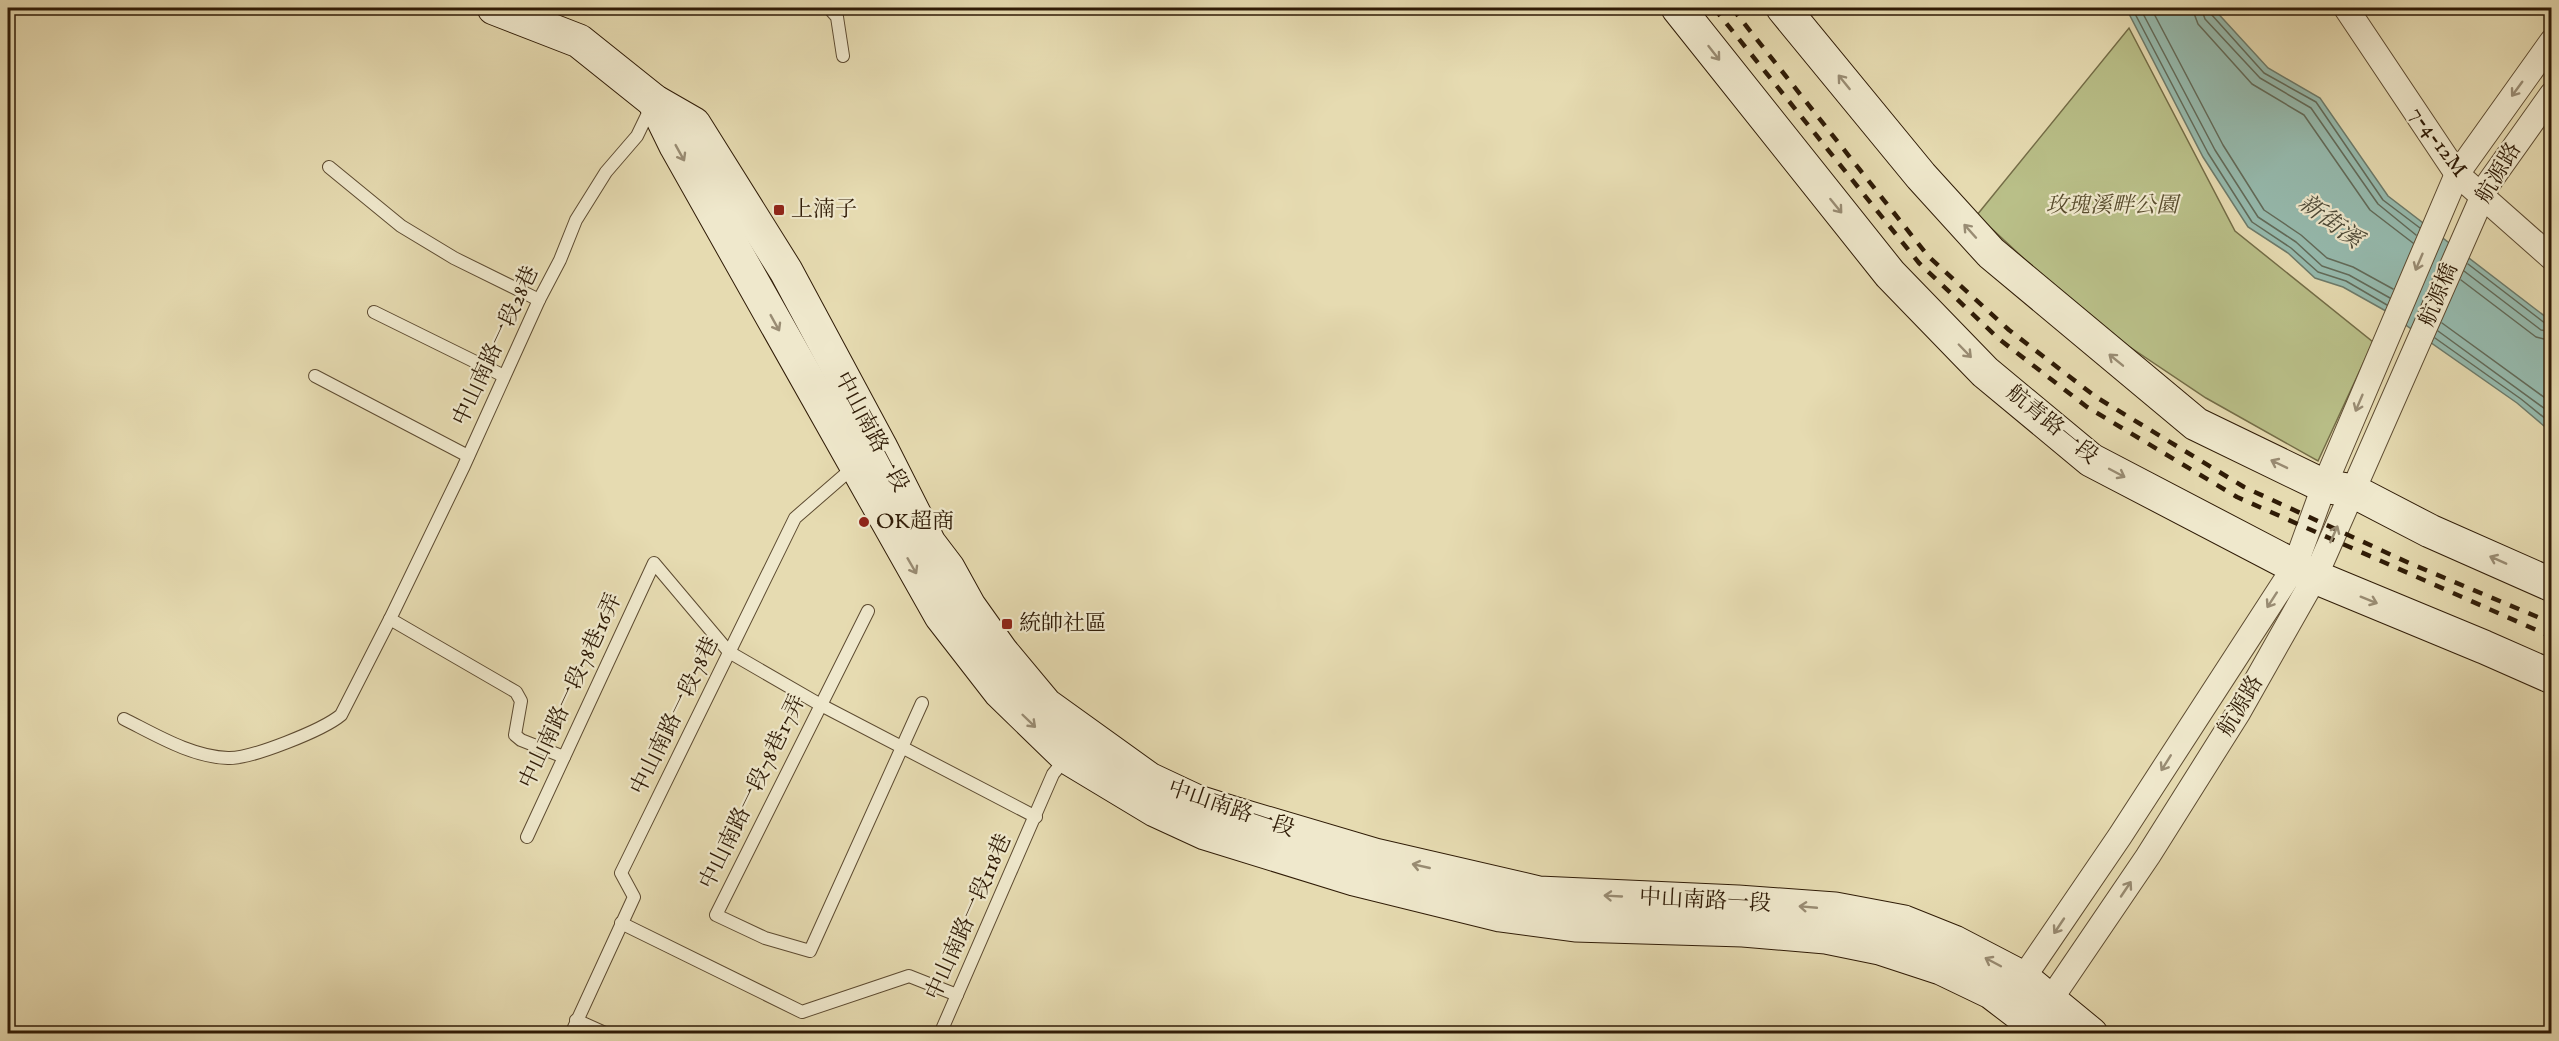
<svg xmlns="http://www.w3.org/2000/svg" width="2559" height="1041" font-family="'IM FELL English','Noto Serif TC',serif">
	<style>
		.green { fill: #b9bf88; stroke: #746d47; stroke-width: 1.5 }
		.water { fill: #96bbaf; stroke: #6d7b6b; stroke-width: 1.5 }
		.lines { fill: none; stroke-linecap: round; stroke-linejoin: round }
		.shore { stroke: #626b5a; stroke-width: 1.5 }
		.lane-casing { stroke: #5d4b31; stroke-width: 14 }
		.street-casing { stroke: #5d4b31; stroke-width: 26 }
		.secondary-casing { stroke: #2f1b06; stroke-width: 35 }
		.lane { stroke: #efe8cc; stroke-width: 12 }
		.street { stroke: #efe8cc; stroke-width: 24 }
		.secondary { stroke: #efe8cc; stroke-width: 33 }
		.rail { stroke: #2f1b06; stroke-width: 4.5; stroke-dasharray: 10 10; stroke-linecap: butt }
		.oneway { stroke: #998c73 }
		.poi-dot { fill: #8f2418; stroke: #efe8cc; stroke-width: 2 }
		.labels { text-anchor: middle; dominant-baseline: central; stroke-width: 4.5; stroke-linejoin: round; paint-order: stroke }
		.street-label { font-size: 22px; fill: #2f1b06; stroke: #efe8cc }
		.park-label { font-size: 22px; font-style: italic; fill: #584c2d; stroke: #efe8cc }
		.poi-label { font-size: 22px; fill: #2f1b06; stroke: #efe8cc; text-anchor: start }
		.water-label { font-size: 24px; font-style: italic; fill: #4e4b39; stroke: #efe8cc }
	</style>
	<rect width="100%" height="100%" fill="#e6dbb1"/>
	<filter id="stains"><feTurbulence type="fractalNoise" baseFrequency=".00333" numOctaves="4"/><feColorMatrix values="0 0 0 0 .2 0 0 0 0 .09 0 0 0 0 .02 0 0 0 .5 -.17"/></filter>
	<radialGradient id="worn" r=".72"><stop offset=".6" stop-color="#630" stop-opacity="0"/><stop offset="1" stop-color="#630" stop-opacity=".3"/></radialGradient>
	<!-- green -->
	<polygon class="green" points="2129,28 2235,231 2373,342 2318,461 2206,398 2091,321 1977,215"/>
	<!-- water -->
	<polygon class="water" points="2126,8 2213,8 2268,68 2320,98 2388,196 2551,321 2551,432 2517,403 2384,310 2343,287 2315,278 2288,253 2248,227 2203,157"/>
	<g class="lines">
		<!-- shore -->
		<g class="shore">
			<polyline points="2132,8 2208,153 2252,222 2291,248 2318,272 2346,281 2387,305"/>
			<polyline points="2140,8 2215,150 2258,217 2296,242 2322,266 2349,275 2390,298"/>
			<polyline points="2151,8 2223,145 2264,210 2301,235 2327,258 2353,267 2393,289"/>
			<polyline points="2192,8 2198,24 2252,84 2304,115 2370,210 2413,243"/>
			<polyline points="2201,8 2205,19 2260,78 2311,108 2378,204 2416,235"/>
			<polyline points="2209,8 2211,14 2264,73 2316,102 2383,200 2420,228"/>
			<polyline points="2468,264 2546,324 2552,325"/>
			<polyline points="2464,271 2541,330 2552,332"/>
			<polyline points="2461,280 2536,337 2552,341"/>
			<polyline points="2442,323 2552,403"/>
			<polyline points="2438,331 2552,414"/>
			<polyline points="2435,338 2521,399 2552,424"/>
		</g>
		<!-- lane casing -->
		<g class="lane-casing">
			<g id="lane">
				<polyline points="829,8 837,17 843,56"/>
				<polyline points="329,167 401,226 454,258 539,300"/>
				<polyline points="374,312 504,376"/>
				<polyline points="315,376 468,456"/>
				<polyline points="868,611 716,915 765,938 810,951 922,703"/>
				<path d="M124 719C156 735 192 757 228 758 251 759 323 730 341 715L390 619"/>
				<polyline points="564,757 521,740 515,735 521,701 516,692 390,619 463,468 539,300 560,260 576,220 606,172 637,136 652,105"/>
				<polyline points="527,837 654,563 729,652 819,704 1036,817"/>
				<polyline points="621,923 802,1012 909,976 957,995"/>
				<polyline points="576,1020 607,1034"/>
				<polyline points="571,1034 634,897 621,873 795,518 856,465"/>
				<polyline points="940,1034 1053,774 1067,757"/>
			</g>
		</g>
		<!-- street casing -->
		<g class="street-casing">
			<g id="street">
				<polyline points="2346,8 2457,174 2552,258"/>
				<polyline points="2015,990 2120,836 2295,566 2324,486 2457,174 2552,41"/>
				<polyline points="2042,1012 2148,856 2238,713 2315,577 2488,184 2552,94"/>
			</g>
		</g>
		<!-- secondary casing -->
		<g class="secondary-casing">
			<g id="secondary">
				<polyline points="494,8 579,41 654,101 694,124 786,271 880,446 929,543 948,568 969,606 1001,651 1046,705 1149,779 1198,802 1236,814 1375,855 1539,893 1738,902 1835,909 1904,922 1954,942 2023,978 2091,1034"/>
				<polyline points="1678,8 1890,274 1985,372 2091,460 2315,577 2484,647 2552,677"/>
				<polyline points="1783,8 1921,176 1991,253 2196,424 2324,486 2353,491 2430,531 2552,585"/>
				<polyline points="654,101 676,146 941,616 1000,692 1067,757 1155,810 1205,833 1354,879 1500,915 1575,925 1743,930 1826,937 1880,948 1941,968 1991,992 2046,1034"/>
			</g>
		</g>
		<!-- lane -->
		<use href="#lane" class="lane"/>
		<!-- street -->
		<use href="#street" class="street"/>
		<!-- secondary -->
		<use href="#secondary" class="secondary"/>
		<!-- rail -->
		<g class="rail">
			<polyline points="1714,8 1919,263 1999,339 2087,407 2237,497 2552,637"/>
			<polyline points="1732,8 1928,256 2009,330 2096,397 2244,487 2409,563 2552,623"/>
		</g>
	</g>
	<!-- one-way arrows -->
	<defs><path id="oneway-shaft" d="M-6 0H5M1.5-3L5.5 0L1.5 3" fill="none" stroke-width="1.6" stroke-linecap="round" stroke-linejoin="round" transform="scale(1.5)"/></defs>
	<g class="oneway">
		<use href="#oneway-shaft" transform="translate(1714 53) rotate(52)"/>
		<use href="#oneway-shaft" transform="translate(1844 82) rotate(-129)"/>
		<use href="#oneway-shaft" transform="translate(2517 89) rotate(126)"/>
		<use href="#oneway-shaft" transform="translate(680 153) rotate(61)"/>
		<use href="#oneway-shaft" transform="translate(1836 206) rotate(51)"/>
		<use href="#oneway-shaft" transform="translate(1970 231) rotate(-132)"/>
		<use href="#oneway-shaft" transform="translate(2419 262) rotate(113)"/>
		<use href="#oneway-shaft" transform="translate(775 323) rotate(61)"/>
		<use href="#oneway-shaft" transform="translate(1965 351) rotate(46)"/>
		<use href="#oneway-shaft" transform="translate(2116 360) rotate(-141)"/>
		<use href="#oneway-shaft" transform="translate(2359 403) rotate(113)"/>
		<use href="#oneway-shaft" transform="translate(2279 464) rotate(-154)"/>
		<use href="#oneway-shaft" transform="translate(2117 473) rotate(28)"/>
		<use href="#oneway-shaft" transform="translate(2334 534) rotate(-66)"/>
		<use href="#oneway-shaft" transform="translate(2498 560) rotate(-156)"/>
		<use href="#oneway-shaft" transform="translate(912 566) rotate(60)"/>
		<use href="#oneway-shaft" transform="translate(2272 600) rotate(123)"/>
		<use href="#oneway-shaft" transform="translate(2369 600) rotate(22)"/>
		<use href="#oneway-shaft" transform="translate(1029 721) rotate(44)"/>
		<use href="#oneway-shaft" transform="translate(2166 763) rotate(122)"/>
		<use href="#oneway-shaft" transform="translate(1421 866) rotate(-167)"/>
		<use href="#oneway-shaft" transform="translate(2126 889) rotate(-56)"/>
		<use href="#oneway-shaft" transform="translate(1613 896) rotate(-177)"/>
		<use href="#oneway-shaft" transform="translate(1808 907) rotate(-175)"/>
		<use href="#oneway-shaft" transform="translate(2059 926) rotate(124)"/>
		<use href="#oneway-shaft" transform="translate(1993 962) rotate(-152)"/>
	</g>
	<!-- markers -->
	<g class="poi-dot">
		<rect x="773" y="204" width="12" height="12" rx="3"/>
		<circle cx="864" cy="522" r="6"/>
		<rect x="1001" y="618" width="12" height="12" rx="3"/>
	</g>
	<g class="labels">
		<!-- street labels -->
		<g class="street-label">
			<text transform="translate(2438 142) rotate(54)">7-4-12M</text>
			<text transform="translate(2499 173) rotate(-59)">航源路</text>
			<text transform="translate(2439 295) rotate(-67)">航源橋</text>
			<text transform="translate(496 346) rotate(-65)">中山南路一段28巷</text>
			<text transform="translate(2052 425) rotate(39)">航青路一段</text>
			<text transform="translate(871 432) rotate(62)">中山南路一段</text>
			<text transform="translate(571 691) rotate(-65)">中山南路一段78巷16弄</text>
			<text transform="translate(2241 706) rotate(-59)">航源路</text>
			<text transform="translate(675 716) rotate(-64)">中山南路一段78巷</text>
			<text transform="translate(753 792) rotate(-64)">中山南路一段78巷17弄</text>
			<text transform="translate(1231 809) rotate(19)">中山南路一段</text>
			<text transform="translate(1705 901) rotate(3)">中山南路一段</text>
			<text transform="translate(969 917) rotate(-66)">中山南路一段118巷</text>
		</g>
		<!-- park labels -->
		<g class="park-label">
			<text x="2112" y="206">玫瑰溪畔公園</text>
		</g>
		<!-- poi labels -->
		<g class="poi-label">
			<text x="791" y="210">上湳子</text>
			<text x="876" y="522">OK超商</text>
			<text x="1019" y="624">統帥社區</text>
		</g>
		<!-- water labels -->
		<g class="water-label">
			<text transform="translate(2330 222) rotate(37)">新街溪</text>
		</g>
	</g>
	<!-- margin -->
	<rect width="2559" height="1041" fill="none" stroke="#e6dbb1" stroke-width="30"/>
	<rect x="9" y="9" width="2541" height="1023" fill="none" stroke="#2f1b06" stroke-width="3"/>
	<rect x="15" y="15" width="2529" height="1011" fill="none" stroke="#2f1b06" stroke-width="1.5"/>
	<rect width="100%" height="100%" filter="url(#stains)"/>
	<rect width="100%" height="100%" fill="url(#worn)"/>
</svg>
